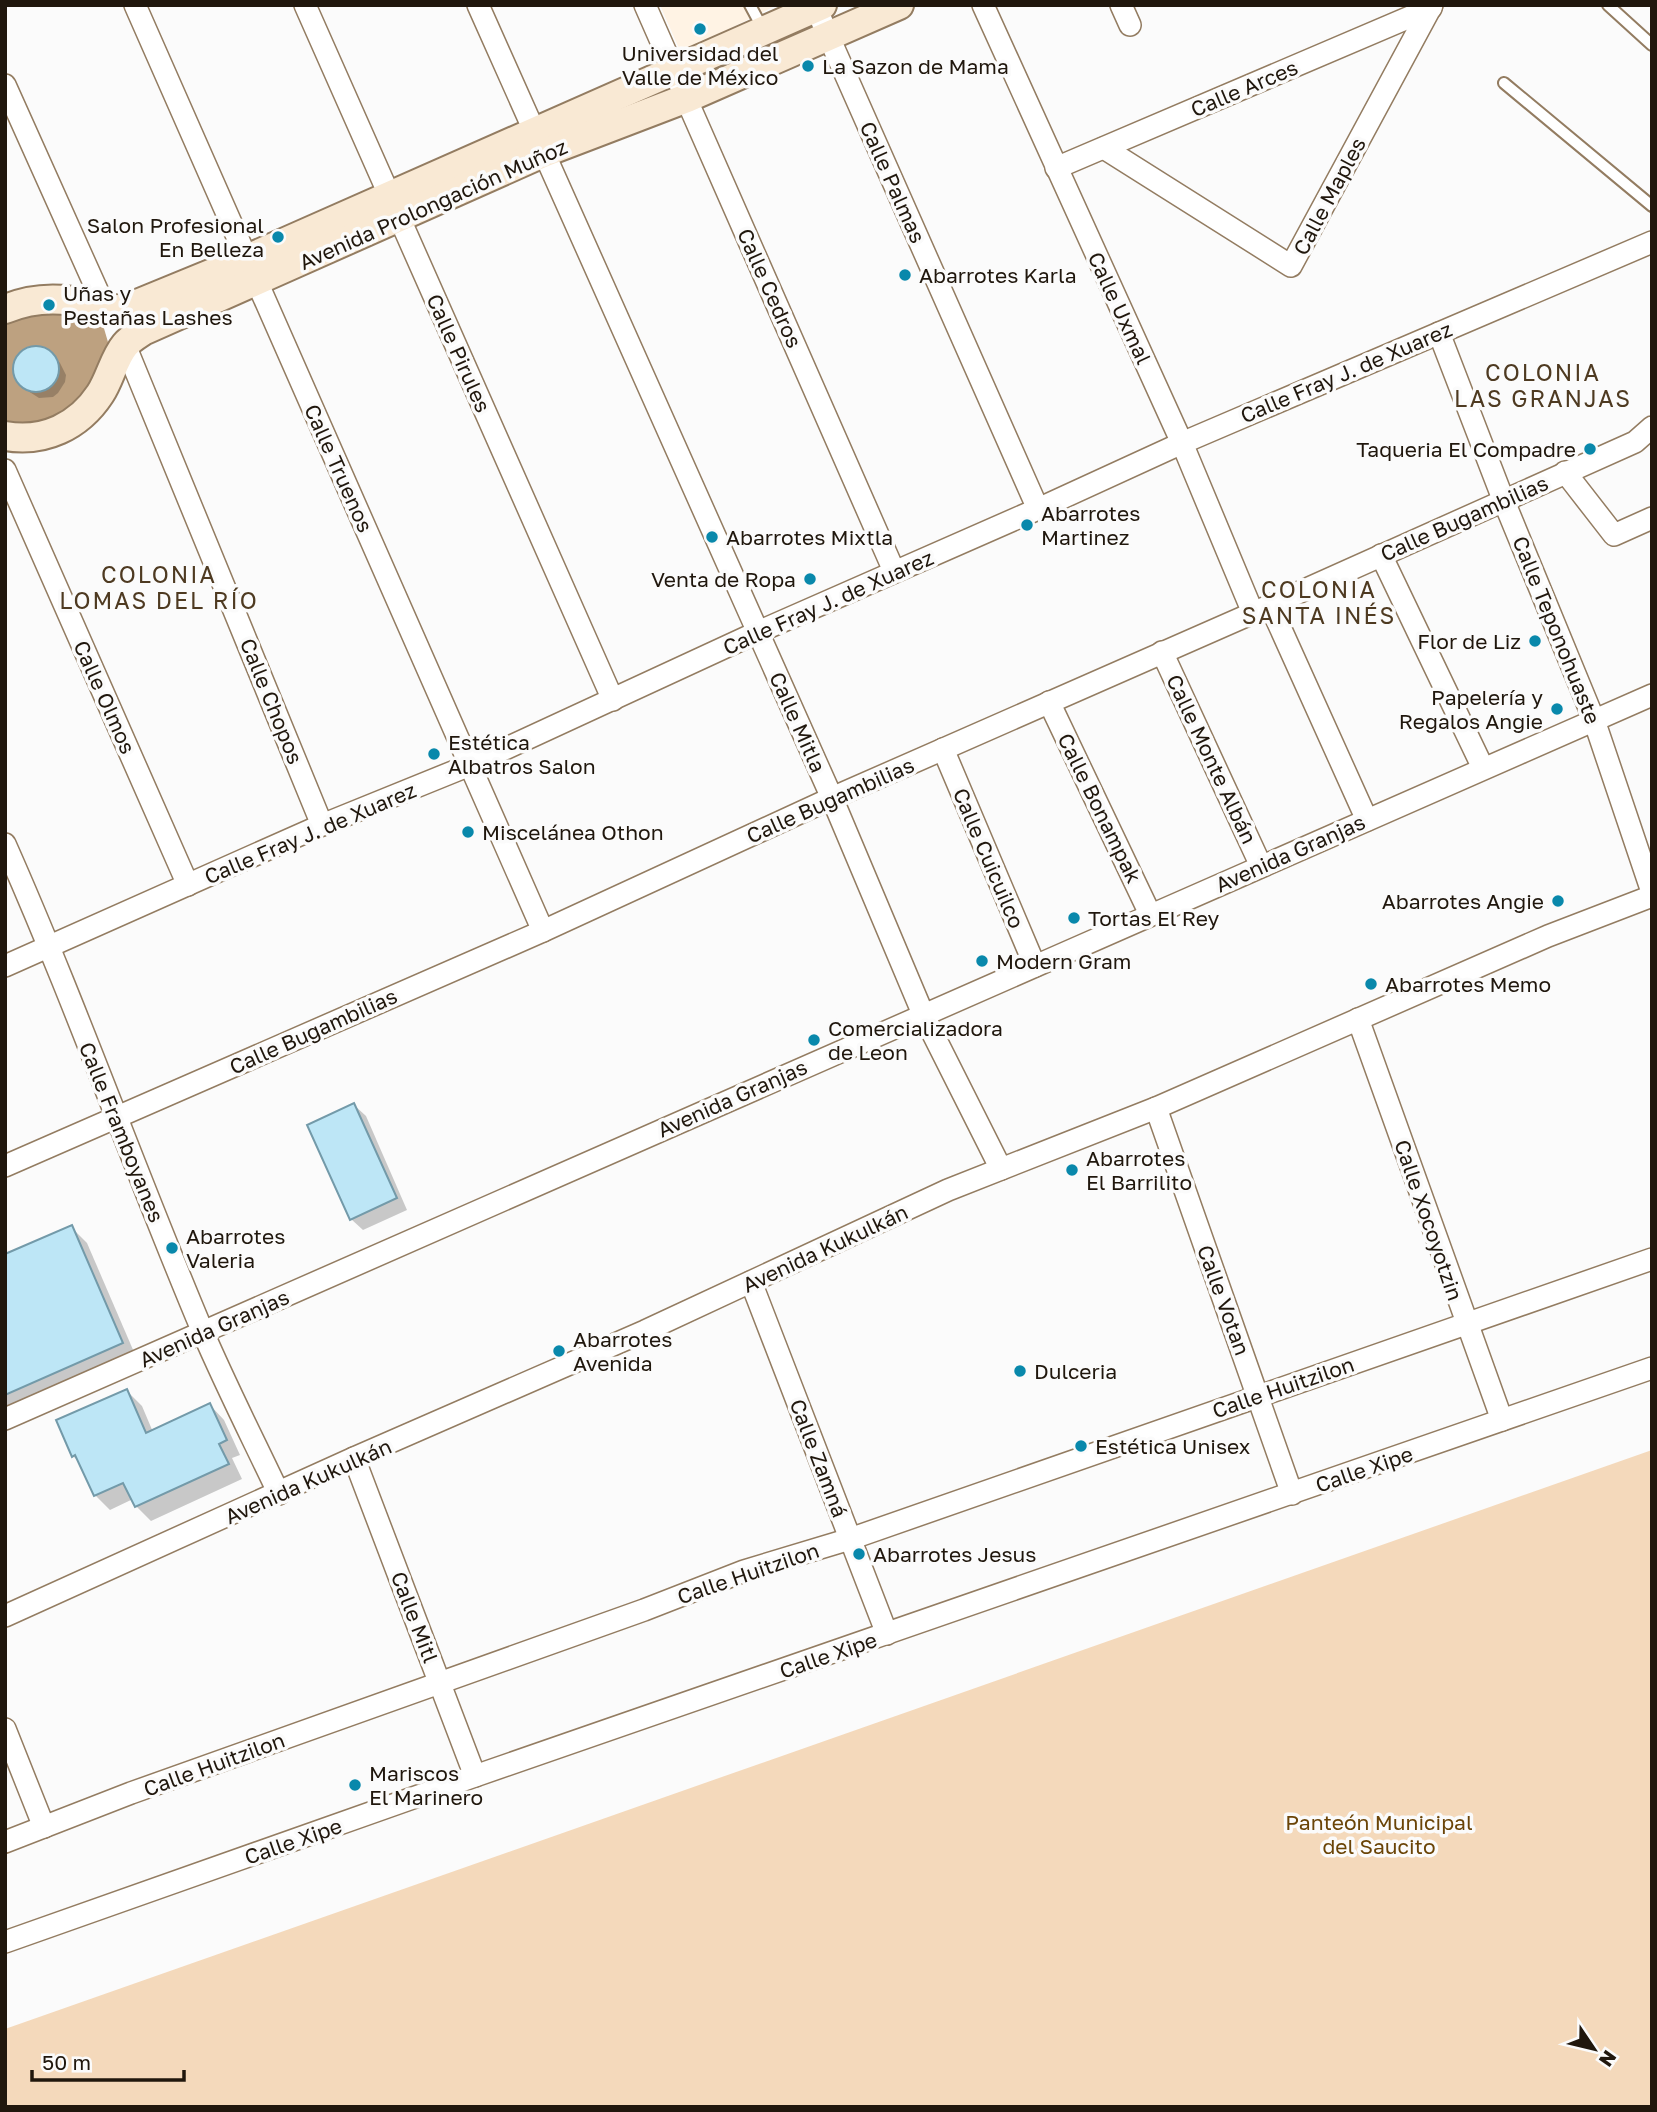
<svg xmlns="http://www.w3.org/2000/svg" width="1657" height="2112" font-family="'Golos Text',sans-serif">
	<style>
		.built { fill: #fff3e4 }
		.green { fill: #f4d9bb }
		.water { fill: #bda180 }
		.shadow { fill: #0003 }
		.building { fill: #bde6f6; stroke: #739aa9; stroke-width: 2 }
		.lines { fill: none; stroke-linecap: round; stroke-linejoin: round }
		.lane-casing { stroke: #937c61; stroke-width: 14 }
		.street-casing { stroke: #937c61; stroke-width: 24 }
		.secondary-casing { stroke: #937c61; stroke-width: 32 }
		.lane { stroke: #fff; stroke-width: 10 }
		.street { stroke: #fff; stroke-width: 21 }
		.secondary { stroke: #f9e9d4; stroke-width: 28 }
		.poi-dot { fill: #0988ab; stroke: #fbfbfb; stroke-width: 2.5 }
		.labels { text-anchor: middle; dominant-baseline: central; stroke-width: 7; stroke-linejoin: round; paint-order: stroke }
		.poi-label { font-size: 21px; fill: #20170d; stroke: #fbfbfb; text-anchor: start }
		.street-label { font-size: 21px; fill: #20170d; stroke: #fbfbfb }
		.park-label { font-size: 21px; fill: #6a4407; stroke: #fbfbfb }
		.neighbourhood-label { font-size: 23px; letter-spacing: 2px; fill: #4e3a21; stroke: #fbfbfb }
	</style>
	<rect width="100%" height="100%" fill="#fbfbfb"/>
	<!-- built -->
	<polygon class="built" points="660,5 777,5 681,53"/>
	<!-- green -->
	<polygon class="green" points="1652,1450 1652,2107 5,2107 5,2029"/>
	<!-- water -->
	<polygon class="water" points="49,308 95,318 103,325 110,349 80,404 51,425 5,426 5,321"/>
	<!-- shadow -->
	<g class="shadow">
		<polygon points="39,348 52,355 60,363 66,375 65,382 58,393 53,397 39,398 28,391 17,376 16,362 25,351"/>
		<polygon points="354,1105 366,1116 407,1210 363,1230 351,1219"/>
		<polygon points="71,1227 87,1243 137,1359 5,1417 5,1256"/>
		<polygon points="127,1391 142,1406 153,1432 210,1405 224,1420 240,1455 232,1458 242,1479 151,1521 136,1506 133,1499 110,1510 95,1495 81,1464 73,1456"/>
	</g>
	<!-- building -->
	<g class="building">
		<circle cx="36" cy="369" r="23"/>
		<polygon points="354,1103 397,1198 350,1220 307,1125"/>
		<polygon points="72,1225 123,1343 5,1395 5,1254"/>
		<polygon points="127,1389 146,1433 210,1403 227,1440 219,1444 229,1464 135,1507 123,1483 94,1496 75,1455 72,1457 56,1420"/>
	</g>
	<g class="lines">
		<!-- lane casing -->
		<g class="lane-casing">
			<g id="lane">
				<polyline points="750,5 764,31"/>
				<polyline points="1608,5 1652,45"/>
				<polyline points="1504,83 1652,206"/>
			</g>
		</g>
		<!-- street casing -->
		<g class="street-casing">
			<g id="street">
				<polyline points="135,5 543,931"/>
				<polyline points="305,5 613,700"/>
				<polyline points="478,5 832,798 923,1014 1001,1169"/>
				<polyline points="645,5 894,571"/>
				<polyline points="983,5 1182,443 1253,613"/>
				<polyline points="1121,5 1130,25"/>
				<polyline points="816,8 1038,509"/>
				<polyline points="5,85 106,310"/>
				<polyline points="1104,148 1291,266 1432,5"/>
				<polyline points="1056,168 1431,8"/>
				<polyline points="1439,333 1503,499 1594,720 1652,892"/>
				<polyline points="125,345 322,825"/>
				<polyline points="5,470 188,885"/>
				<polyline points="1565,472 1614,535 1652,518"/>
				<polyline points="1381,555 1483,768"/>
				<polyline points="1270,605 1367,820"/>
				<polyline points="1162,652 1261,866"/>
				<polyline points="1049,702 1150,914"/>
				<polyline points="943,749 1035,966"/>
				<path d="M5 844C76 1004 134 1169 202 1330 226 1386 253 1439 279 1494"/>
				<polyline points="5,966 322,825 470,765 758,632 1038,509 1182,443 1652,242"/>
				<polyline points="1358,1019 1502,1420"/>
				<polyline points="1156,1108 1292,1494"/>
				<polyline points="5,1166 543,931 832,798 1253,613 1635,442 1652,427"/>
				<polyline points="751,1282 887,1634"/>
				<polyline points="5,1419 1652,695"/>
				<polyline points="354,1458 475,1776"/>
				<polyline points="5,1616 354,1458 645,1331 948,1190 1156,1108 1548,936 1652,896"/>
				<polyline points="5,1729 44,1827"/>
				<polyline points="5,1842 131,1793 644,1610 744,1571 850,1539 1652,1259"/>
				<polyline points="5,1942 475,1776 1652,1368"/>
			</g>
		</g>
		<!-- secondary casing -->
		<g class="secondary-casing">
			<g id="secondary">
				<path d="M5 309C32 298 60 297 87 304 101 307 111 310 125 309L247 259 822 5"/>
				<path d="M5 436C44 443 79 426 100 394 110 379 114 358 125 345 130 339 137 335 143 331L543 153 687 98 899 5"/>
			</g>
		</g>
		<!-- lane -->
		<use href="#lane" class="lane"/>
		<!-- street -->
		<use href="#street" class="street"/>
		<!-- secondary -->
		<use href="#secondary" class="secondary"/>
	</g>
	<!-- markers -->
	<g class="poi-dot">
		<circle cx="700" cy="29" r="7"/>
		<circle cx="808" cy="66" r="7"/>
		<circle cx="278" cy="237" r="7"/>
		<circle cx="905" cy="275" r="7"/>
		<circle cx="49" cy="305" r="7"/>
		<circle cx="1590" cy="449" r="7"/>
		<circle cx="1027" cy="525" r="7"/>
		<circle cx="712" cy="537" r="7"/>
		<circle cx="810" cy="579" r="7"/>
		<circle cx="1535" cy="641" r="7"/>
		<circle cx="1557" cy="709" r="7"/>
		<circle cx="434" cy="754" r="7"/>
		<circle cx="468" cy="832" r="7"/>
		<circle cx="1558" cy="901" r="7"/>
		<circle cx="1074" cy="918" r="7"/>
		<circle cx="982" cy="961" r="7"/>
		<circle cx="1371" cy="984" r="7"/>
		<circle cx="814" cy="1040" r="7"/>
		<circle cx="1072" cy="1170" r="7"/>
		<circle cx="172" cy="1248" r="7"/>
		<circle cx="559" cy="1351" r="7"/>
		<circle cx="1020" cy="1371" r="7"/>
		<circle cx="1081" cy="1446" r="7"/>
		<circle cx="859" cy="1554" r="7"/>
		<circle cx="355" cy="1785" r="7"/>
	</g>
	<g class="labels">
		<!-- poi labels -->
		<g class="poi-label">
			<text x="700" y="53" text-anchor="middle">Universidad del<tspan x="700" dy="24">Valle de México</tspan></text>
			<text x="822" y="66">La Sazon de Mama</text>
			<text x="264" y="225" text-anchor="end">Salon Profesional<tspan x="264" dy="24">En Belleza</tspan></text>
			<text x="919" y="275">Abarrotes Karla</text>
			<text x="63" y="293">Uñas y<tspan x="63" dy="24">Pestañas Lashes</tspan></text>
			<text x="1576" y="449" text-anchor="end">Taqueria El Compadre</text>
			<text x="1041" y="513">Abarrotes<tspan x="1041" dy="24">Martinez</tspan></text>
			<text x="726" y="537">Abarrotes Mixtla</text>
			<text x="796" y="579" text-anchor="end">Venta de Ropa</text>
			<text x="1521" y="641" text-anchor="end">Flor de Liz</text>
			<text x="1543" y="697" text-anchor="end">Papelería y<tspan x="1543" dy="24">Regalos Angie</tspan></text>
			<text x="448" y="742">Estética<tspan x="448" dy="24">Albatros Salon</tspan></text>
			<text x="482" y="832">Miscelánea Othon</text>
			<text x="1544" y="901" text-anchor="end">Abarrotes Angie</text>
			<text x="1088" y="918">Tortas El Rey</text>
			<text x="996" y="961">Modern Gram</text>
			<text x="1385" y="984">Abarrotes Memo</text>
			<text x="828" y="1028">Comercializadora<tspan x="828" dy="24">de Leon</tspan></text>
			<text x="1086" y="1158">Abarrotes<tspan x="1086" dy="24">El Barrilito</tspan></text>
			<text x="186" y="1236">Abarrotes<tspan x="186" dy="24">Valeria</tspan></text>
			<text x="573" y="1339">Abarrotes<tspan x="573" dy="24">Avenida</tspan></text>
			<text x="1034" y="1371">Dulceria</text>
			<text x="1095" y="1446">Estética Unisex</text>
			<text x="873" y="1554">Abarrotes Jesus</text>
			<text x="369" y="1773">Mariscos<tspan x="369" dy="24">El Marinero</tspan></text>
		</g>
		<!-- street labels -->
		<g class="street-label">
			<text transform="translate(1244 88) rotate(-23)">Calle Arces</text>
			<text transform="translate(893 182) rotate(66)">Calle Palmas</text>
			<text transform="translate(1329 196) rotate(-62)">Calle Maples</text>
			<text transform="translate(433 204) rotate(-24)">Avenida Prolongación Muñoz</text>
			<text transform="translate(770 288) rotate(66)">Calle Cedros</text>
			<text transform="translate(1120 308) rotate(65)">Calle Uxmal</text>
			<text transform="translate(459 353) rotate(66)">Calle Pirules</text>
			<text transform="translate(1346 372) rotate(-23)">Calle Fray J. de Xuarez</text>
			<text transform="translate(339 468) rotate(66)">Calle Truenos</text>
			<text transform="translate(1464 518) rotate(-24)">Calle Bugambilias</text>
			<text transform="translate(828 602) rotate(-24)">Calle Fray J. de Xuarez</text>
			<text transform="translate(1557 630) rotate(68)">Calle Teponohuaste</text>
			<text transform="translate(105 697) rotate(66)">Calle Olmos</text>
			<text transform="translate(272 701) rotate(68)">Calle Chopos</text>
			<text transform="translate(798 722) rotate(66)">Calle Mitla</text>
			<text transform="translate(1212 759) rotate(65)">Calle Monte Albán</text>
			<text transform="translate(830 800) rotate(-24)">Calle Bugambilias</text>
			<text transform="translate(1100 808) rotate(64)">Calle Bonampak</text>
			<text transform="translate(310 833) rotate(-23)">Calle Fray J. de Xuarez</text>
			<text transform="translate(1290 853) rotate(-24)">Avenida Granjas</text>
			<text transform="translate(989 858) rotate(67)">Calle Cuicuilco</text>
			<text transform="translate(313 1031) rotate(-24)">Calle Bugambilias</text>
			<text transform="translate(732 1098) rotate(-24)">Avenida Granjas</text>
			<text transform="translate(122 1132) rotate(68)">Calle Framboyanes</text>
			<text transform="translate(1429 1220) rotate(71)">Calle Xocoyotzin</text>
			<text transform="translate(825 1248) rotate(-25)">Avenida Kukulkán</text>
			<text transform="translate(1224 1300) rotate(70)">Calle Votan</text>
			<text transform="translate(214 1328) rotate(-24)">Avenida Granjas</text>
			<text transform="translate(1283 1387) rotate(-19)">Calle Huitzilon</text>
			<text transform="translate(819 1458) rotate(69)">Calle Zamná</text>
			<text transform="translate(1364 1469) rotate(-19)">Calle Xipe</text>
			<text transform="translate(308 1481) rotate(-24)">Avenida Kukulkán</text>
			<text transform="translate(748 1573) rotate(-19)">Calle Huitzilon</text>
			<text transform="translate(415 1617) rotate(69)">Calle Mitl</text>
			<text transform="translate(828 1655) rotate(-19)">Calle Xipe</text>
			<text transform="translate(214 1764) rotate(-20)">Calle Huitzilon</text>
			<text transform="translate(293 1841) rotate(-19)">Calle Xipe</text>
		</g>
		<!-- park labels -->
		<g class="park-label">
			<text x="1379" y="1822">Panteón Municipal<tspan x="1379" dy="24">del Saucito</tspan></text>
		</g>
		<!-- neighbourhood labels -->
		<g class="neighbourhood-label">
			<text x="1543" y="372">COLONIA<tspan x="1543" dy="26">LAS GRANJAS</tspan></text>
			<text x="159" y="574">COLONIA<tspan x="159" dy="26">LOMAS DEL RÍO</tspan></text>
			<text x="1319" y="589">COLONIA<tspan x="1319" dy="26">SANTA INÉS</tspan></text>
		</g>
	</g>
	<!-- border -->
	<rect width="1657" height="2112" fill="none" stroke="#20170d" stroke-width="14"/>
	<!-- north arrow -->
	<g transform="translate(1594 2049) rotate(125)" stroke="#fbfbfb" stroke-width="5" paint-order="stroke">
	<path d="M0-5L12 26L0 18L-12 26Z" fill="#20170d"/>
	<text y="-10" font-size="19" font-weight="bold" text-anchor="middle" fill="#20170d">N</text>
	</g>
	<!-- scale -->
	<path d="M32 2070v10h152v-10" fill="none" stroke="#20170d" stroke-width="3.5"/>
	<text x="42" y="2070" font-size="21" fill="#20170d" stroke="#fbfbfb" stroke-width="5" paint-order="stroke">50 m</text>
</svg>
